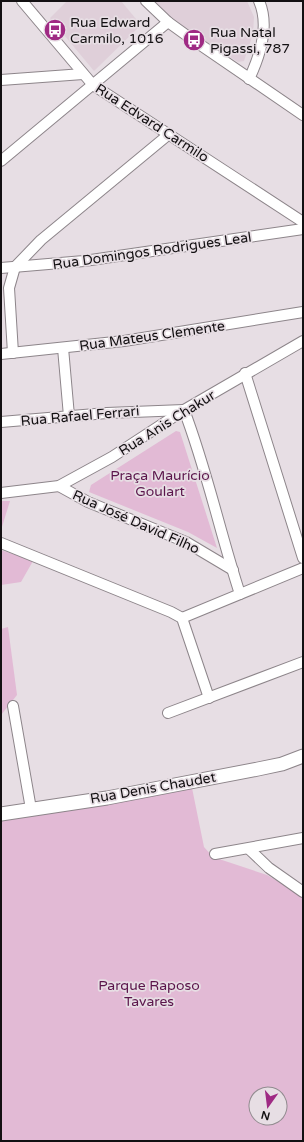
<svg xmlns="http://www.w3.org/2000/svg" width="304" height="1142" font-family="'Varela Round',sans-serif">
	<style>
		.built { fill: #dfcfd9 }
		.green { fill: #e2bad5; fill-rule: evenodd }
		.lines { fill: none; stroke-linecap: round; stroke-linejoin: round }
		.minor-casing { stroke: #8d858a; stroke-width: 12 }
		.tertiary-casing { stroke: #8d858a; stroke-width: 15 }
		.minor { stroke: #fff; stroke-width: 10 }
		.tertiary { stroke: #fff; stroke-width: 13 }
		.labels { text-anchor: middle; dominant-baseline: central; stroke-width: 3.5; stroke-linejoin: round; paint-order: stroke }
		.poi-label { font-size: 14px; fill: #131012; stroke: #e7dee4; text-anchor: start }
		.street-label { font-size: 14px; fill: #131012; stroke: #e7dee4 }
		.park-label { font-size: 14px; fill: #5b154b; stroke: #e7dee4 }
	</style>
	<rect width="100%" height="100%" fill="#e7dee4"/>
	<!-- built -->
	<g class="built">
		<polygon points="67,1 121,1 141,25 94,71 50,18"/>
		<polygon points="153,1 247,1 254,17 253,34 244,61 238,62 177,23"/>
	</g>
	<!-- green -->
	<g class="green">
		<polygon points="176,431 180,432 217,548 188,532 89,492 91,485"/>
		<polygon points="1,501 10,501 1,530"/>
		<polygon points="1,550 33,561 21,582 1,585"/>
		<polygon points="8,627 17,695 1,715 1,629"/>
		<path d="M192 788 204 847 213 857 267 875 303 896V1141H1V820L79 809ZM256 1094H280V1118H256Z"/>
	</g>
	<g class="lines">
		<!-- minor casing -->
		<g class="minor-casing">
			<g id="minor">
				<polyline points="22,1 93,85 303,222"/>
				<polyline points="146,1 168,22 186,35 303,115"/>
				<path d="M249 79C260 56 270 26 259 1"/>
				<polyline points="1,80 83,74"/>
				<polyline points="1,161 168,22"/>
				<polyline points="1,268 84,261 303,229"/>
				<polyline points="63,348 69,416"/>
				<polyline points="13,353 9,288 15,267 41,240 168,135"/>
				<polyline points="1,354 124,341 303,312"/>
				<polyline points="245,373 303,558"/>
				<path d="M1 422 107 413 184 410C207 470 220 533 240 594"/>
				<polyline points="59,486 88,502 186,542 233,570"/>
				<polyline points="1,493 59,486 112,457 184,410 303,341"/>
				<polyline points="1,543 171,612 182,618 209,698"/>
				<polyline points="182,618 303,568"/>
				<polyline points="13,706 31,809"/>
				<polyline points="168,713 303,662"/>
				<polyline points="249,849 269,868 303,892"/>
				<polyline points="215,854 303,838"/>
			</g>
		</g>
		<!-- tertiary casing -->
		<g class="tertiary-casing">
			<polyline id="tertiary" points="1,814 107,798 258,769 282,764 303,756"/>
		</g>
		<!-- minor -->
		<use href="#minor" class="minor"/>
		<!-- tertiary -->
		<use href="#tertiary" class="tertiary"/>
	</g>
	<!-- icons -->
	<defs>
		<g id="bus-disc" transform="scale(1.15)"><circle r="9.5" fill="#9f2a84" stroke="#e7dee4"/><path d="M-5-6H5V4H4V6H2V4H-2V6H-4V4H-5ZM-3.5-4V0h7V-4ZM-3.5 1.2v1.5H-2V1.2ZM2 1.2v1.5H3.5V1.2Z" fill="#fff"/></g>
	</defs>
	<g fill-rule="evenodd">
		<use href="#bus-disc" x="55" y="30"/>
		<use href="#bus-disc" x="194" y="40"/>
	</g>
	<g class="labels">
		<!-- poi labels -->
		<g class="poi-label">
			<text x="70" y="22">Rua Edward<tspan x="70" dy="16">Carmilo, 1016</tspan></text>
			<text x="210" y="32">Rua Natal<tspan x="210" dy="16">Pigassi, 787</tspan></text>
		</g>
		<!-- street labels -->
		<g class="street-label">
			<text transform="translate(152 123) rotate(33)">Rua Edvard Carmilo</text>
			<text transform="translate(152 251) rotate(-8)">Rua Domingos Rodrigues Leal</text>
			<text transform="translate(152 336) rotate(-8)">Rua Mateus Clemente</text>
			<text transform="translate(80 416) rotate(-5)">Rua Rafael Ferrari</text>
			<text transform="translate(167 423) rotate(-32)">Rua Anis Chakur</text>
			<text transform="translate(136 522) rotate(24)">Rua José David Filho</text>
			<text transform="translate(153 788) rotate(-10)">Rua Denis Chaudet</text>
		</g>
		<!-- park labels -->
		<g class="park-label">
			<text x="160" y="475">Praça Maurício<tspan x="160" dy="16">Goulart</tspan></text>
			<text x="149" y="985">Parque Raposo<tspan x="149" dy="16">Tavares</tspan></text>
		</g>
	</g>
	<!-- border -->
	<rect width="304" height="1142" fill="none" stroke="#131012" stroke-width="4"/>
	<!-- north arrow -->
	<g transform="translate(268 1106) rotate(194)"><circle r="19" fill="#e7dee4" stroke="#928c90"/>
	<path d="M0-3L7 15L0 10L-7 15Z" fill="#9f2a84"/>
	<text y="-6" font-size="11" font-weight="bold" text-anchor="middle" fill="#131012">N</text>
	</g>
</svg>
